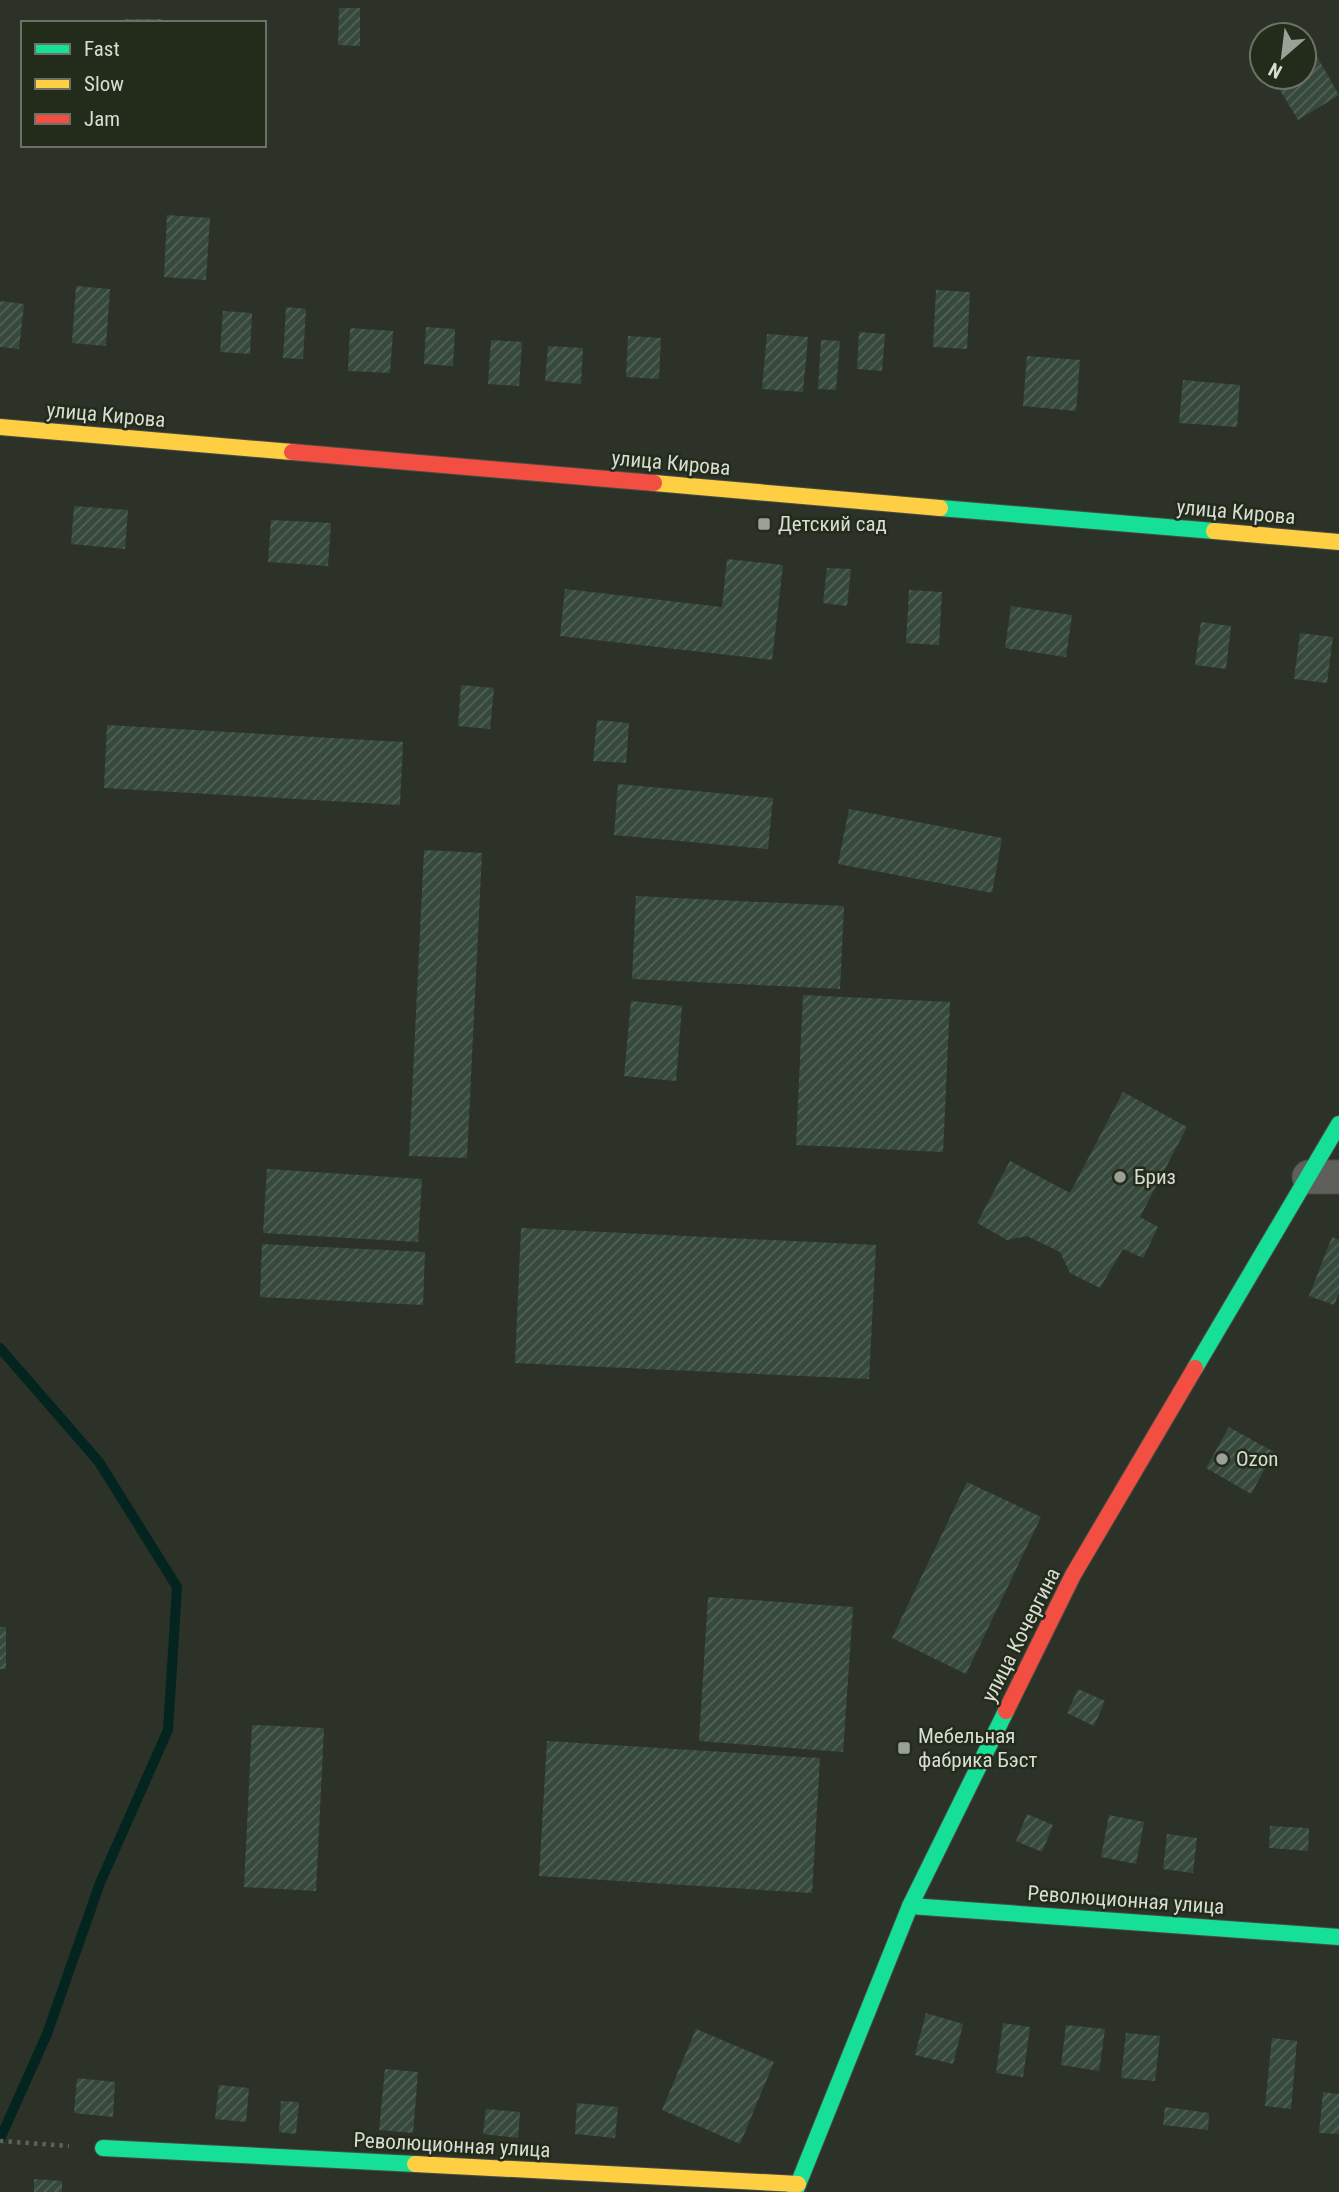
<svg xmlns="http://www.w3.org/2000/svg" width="1339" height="2192" font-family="'Roboto Condensed',sans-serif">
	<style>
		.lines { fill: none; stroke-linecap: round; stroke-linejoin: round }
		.stream { stroke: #04251f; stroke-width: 10 }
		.building { fill: url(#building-hatch) }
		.street-casing { stroke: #484d44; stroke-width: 35 }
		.fast-casing { stroke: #484d44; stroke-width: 18 }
		.slow-casing { stroke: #484d44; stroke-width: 18 }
		.jam-casing { stroke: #484d44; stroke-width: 18 }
		.path { stroke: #5e605c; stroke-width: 4.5; stroke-dasharray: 3.5 5; stroke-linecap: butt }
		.street { stroke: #5f605c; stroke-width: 33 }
		.fast { stroke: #16e098; stroke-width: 16 }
		.slow { stroke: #ffcf43; stroke-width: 16 }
		.jam { stroke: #f24e42; stroke-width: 16 }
		.poi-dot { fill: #9ca197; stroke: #232b1b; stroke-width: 2.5 }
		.labels { text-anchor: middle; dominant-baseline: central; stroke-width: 5; stroke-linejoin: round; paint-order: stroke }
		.street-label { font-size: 21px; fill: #d8ddd3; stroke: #232b1b }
		.poi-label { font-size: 21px; fill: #d8ddd3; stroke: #232b1b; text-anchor: start }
	</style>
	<defs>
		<pattern id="building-hatch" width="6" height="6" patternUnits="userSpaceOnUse" patternTransform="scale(1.75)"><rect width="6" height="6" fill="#36493c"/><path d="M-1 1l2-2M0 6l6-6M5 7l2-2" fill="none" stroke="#526357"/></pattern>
	</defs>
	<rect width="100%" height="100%" fill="#2d3228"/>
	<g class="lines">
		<!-- stream -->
		<polyline class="stream" points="0,1348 99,1462 177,1587 168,1730 100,1883 47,2034 0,2139"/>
	</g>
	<!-- building -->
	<g class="building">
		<polygon points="339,8 360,8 360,46 338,45"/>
		<rect x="124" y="19" width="38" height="4"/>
		<polygon points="1304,34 1339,95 1298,120 1272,77 1304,77"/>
		<polygon points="167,215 210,218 206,280 164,277"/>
		<polygon points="76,286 110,289 106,346 72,343"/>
		<polygon points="936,290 970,292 967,349 933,347"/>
		<polygon points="0,301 24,304 19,349 0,347"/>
		<polygon points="286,307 306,309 303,359 283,358"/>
		<polygon points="223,311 252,313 250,354 220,352"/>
		<polygon points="426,327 455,329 453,366 424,364"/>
		<polygon points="350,328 393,331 390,373 348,371"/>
		<polygon points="859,332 885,334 882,371 857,369"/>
		<polygon points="767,334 808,337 803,392 762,389"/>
		<polygon points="628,336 661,338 659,379 626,377"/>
		<polygon points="491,340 522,342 519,386 488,384"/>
		<polygon points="821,340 840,341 836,390 818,389"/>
		<polygon points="548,346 583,348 581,384 545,381"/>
		<polygon points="1027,356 1080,360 1076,411 1023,406"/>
		<polygon points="1183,380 1240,385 1237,427 1179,423"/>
		<polygon points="74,506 128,510 125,549 71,544"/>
		<polygon points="271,520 331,523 328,566 268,562"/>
		<polygon points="727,559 783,565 772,660 560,636 565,589 722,607"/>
		<polygon points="827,568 851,569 847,606 823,603"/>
		<polygon points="909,590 942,592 939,645 906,643"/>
		<polygon points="1011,606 1072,615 1066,657 1005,648"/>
		<polygon points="1201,622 1231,626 1226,669 1195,665"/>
		<polygon points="1300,633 1333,637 1327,683 1294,679"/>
		<polygon points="461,685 494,688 490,729 458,726"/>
		<polygon points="597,720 629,723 626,763 593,761"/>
		<polygon points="107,725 403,742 400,805 104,788"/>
		<polygon points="618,784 773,798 768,849 614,835"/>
		<polygon points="849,809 1002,838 992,893 838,864"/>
		<polygon points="424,850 482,853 467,1158 409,1156"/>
		<polygon points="636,896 844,906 840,989 632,979"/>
		<polygon points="803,995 950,1002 943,1152 796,1145"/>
		<polygon points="631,1001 682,1006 676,1081 624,1076"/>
		<polygon points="1123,1092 1187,1127 1140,1217 1158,1227 1143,1258 1123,1249 1100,1288 1070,1273 1060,1252 1027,1236 1007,1240 977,1223 1010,1161 1070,1193"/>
		<polygon points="267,1169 422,1179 418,1242 263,1233"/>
		<polygon points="521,1228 876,1245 869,1379 515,1363"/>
		<polygon points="1332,1237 1339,1240 1339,1293 1334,1305 1309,1296"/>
		<polygon points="262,1244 425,1252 423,1305 260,1297"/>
		<polygon points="1229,1427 1274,1452 1251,1494 1206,1468"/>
		<polygon points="967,1482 1041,1517 966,1674 892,1638"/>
		<polygon points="708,1597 853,1607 843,1752 699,1741"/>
		<rect x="0" y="1627" width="6" height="42"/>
		<polygon points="1078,1689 1105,1701 1094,1726 1067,1713"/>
		<polygon points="252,1725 324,1728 316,1891 244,1887"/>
		<polygon points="547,1741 820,1758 812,1893 539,1876"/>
		<polygon points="1027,1814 1053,1825 1042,1852 1016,1841"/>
		<polygon points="1109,1815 1144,1822 1136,1864 1101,1857"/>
		<polygon points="1270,1826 1309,1828 1308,1851 1269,1848"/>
		<polygon points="1167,1834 1197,1838 1193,1873 1163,1869"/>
		<polygon points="926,2013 963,2024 953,2064 915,2055"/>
		<polygon points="1003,2023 1030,2027 1023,2077 996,2073"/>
		<polygon points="1066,2025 1105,2029 1099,2071 1061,2065"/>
		<polygon points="696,2029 774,2062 740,2144 662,2110"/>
		<polygon points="1126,2033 1160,2036 1155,2081 1121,2078"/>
		<polygon points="1272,2038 1297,2041 1291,2109 1265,2106"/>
		<polygon points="385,2069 418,2072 413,2133 379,2130"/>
		<polygon points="77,2078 115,2082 113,2117 74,2113"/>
		<polygon points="219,2085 249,2088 246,2122 215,2119"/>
		<polygon points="1323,2092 1339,2094 1339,2134 1319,2133"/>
		<polygon points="281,2101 299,2102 296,2134 279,2132"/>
		<polygon points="577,2103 618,2107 615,2138 575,2134"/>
		<polygon points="1165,2107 1209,2113 1208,2130 1163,2125"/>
		<polygon points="486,2109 520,2112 518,2138 483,2134"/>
		<polygon points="34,2179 62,2181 62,2192 34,2192"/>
	</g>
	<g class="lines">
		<!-- street casing -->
		<g class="street-casing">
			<polyline id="street" points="1309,1177 1339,1177"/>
		</g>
		<!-- fast casing -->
		<g class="fast-casing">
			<g id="fast">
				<polyline points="940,508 1214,531"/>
				<polyline points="1195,1368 1339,1124"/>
				<polyline points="910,1906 1339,1937"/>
				<polyline points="103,2148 415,2164"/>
				<polyline points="795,2192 910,1906 1006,1711"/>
			</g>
		</g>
		<!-- slow casing -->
		<g class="slow-casing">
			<g id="slow">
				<polyline points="0,427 292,452"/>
				<polyline points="654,483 940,508"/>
				<polyline points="1214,531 1339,542"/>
				<polyline points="415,2164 798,2184"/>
			</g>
		</g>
		<!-- jam casing -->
		<g class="jam-casing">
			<g id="jam">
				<polyline points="292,452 654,483"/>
				<polyline points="1006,1711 1073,1575 1195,1368"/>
			</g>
		</g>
		<!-- path -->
		<polyline class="path" points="0,2141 69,2146"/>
		<!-- street -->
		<use href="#street" class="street"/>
		<!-- fast -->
		<use href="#fast" class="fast"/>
		<!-- slow -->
		<use href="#slow" class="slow"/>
		<!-- jam -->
		<use href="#jam" class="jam"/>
	</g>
	<!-- markers -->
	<g class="poi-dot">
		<rect x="757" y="517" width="14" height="14" rx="3.5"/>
		<circle cx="1120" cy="1177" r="7"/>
		<circle cx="1222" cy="1459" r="7"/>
		<rect x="897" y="1741" width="14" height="14" rx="3.5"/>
	</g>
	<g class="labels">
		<!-- street labels -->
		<g class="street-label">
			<text transform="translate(106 415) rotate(5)">улица Кирова</text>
			<text transform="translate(671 463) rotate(5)">улица Кирова</text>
			<text transform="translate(1236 512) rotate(5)">улица Кирова</text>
			<text transform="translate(1021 1635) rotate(-63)">улица Кочергина</text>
			<text transform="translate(1126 1900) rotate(4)">Революционная улица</text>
			<text transform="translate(452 2145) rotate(3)">Революционная улица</text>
		</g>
		<!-- poi labels -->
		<g class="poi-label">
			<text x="778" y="524">Детский сад</text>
			<text x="1134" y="1177">Бриз</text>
			<text x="1236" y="1459">Ozon</text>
			<text x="918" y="1736">Мебельная<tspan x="918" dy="24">фабрика Бэст</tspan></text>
		</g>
	</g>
	<!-- legend -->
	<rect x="21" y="21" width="245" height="126" fill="#232b1b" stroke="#6b7265" stroke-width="2"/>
	<rect x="35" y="44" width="35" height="10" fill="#16e098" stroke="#6b7265" stroke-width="2"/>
	<text x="84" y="56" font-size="21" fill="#d8ddd3">Fast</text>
	<rect x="35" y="79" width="35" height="10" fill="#ffcf43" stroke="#6b7265" stroke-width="2"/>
	<text x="84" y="91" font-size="21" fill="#d8ddd3">Slow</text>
	<rect x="35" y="114" width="35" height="10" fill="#f24e42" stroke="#6b7265" stroke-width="2"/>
	<text x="84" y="126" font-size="21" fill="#d8ddd3">Jam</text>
	<!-- north arrow -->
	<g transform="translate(1283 56) rotate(208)"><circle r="33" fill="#232b1b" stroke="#6b7265" stroke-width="2"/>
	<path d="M0-5L12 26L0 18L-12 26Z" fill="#9ca197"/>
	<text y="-10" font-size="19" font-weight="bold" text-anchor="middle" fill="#d8ddd3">N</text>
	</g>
</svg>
